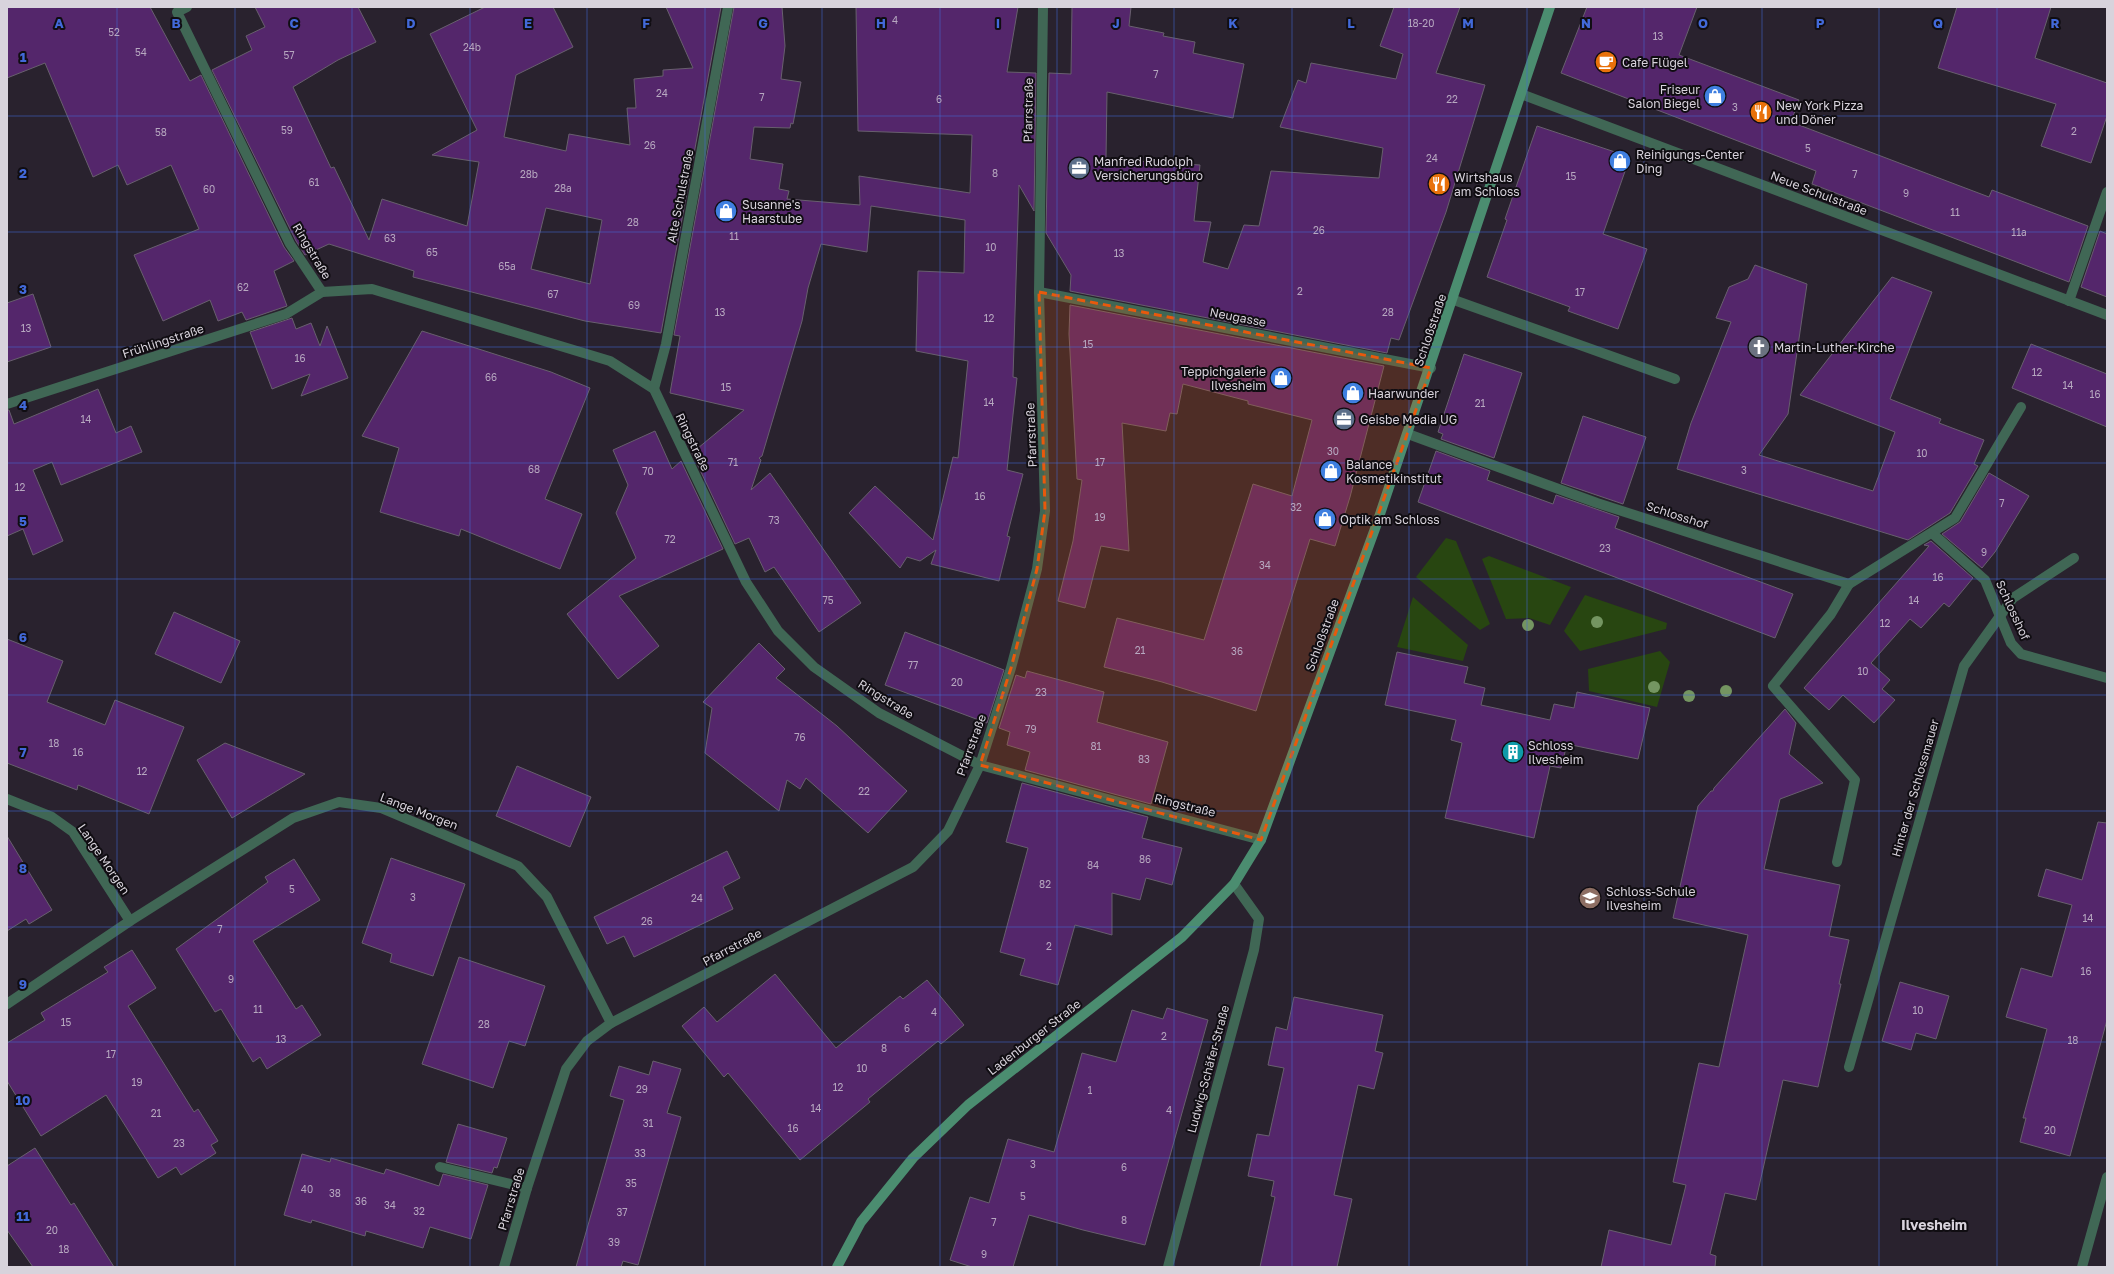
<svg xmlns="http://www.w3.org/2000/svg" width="2114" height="1274" font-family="'Golos Text',sans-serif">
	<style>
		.green { fill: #284611 }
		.building { fill: #54266b; stroke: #685f6e; fill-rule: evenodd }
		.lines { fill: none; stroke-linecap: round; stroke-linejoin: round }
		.lane { stroke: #406755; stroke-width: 10 }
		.street { stroke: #406755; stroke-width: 10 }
		.secondary { stroke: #4b8d70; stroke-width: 10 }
		.tree { fill: #749561 }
		.marked { fill: #e8590c; fill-opacity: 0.2; stroke: #e8590c; stroke-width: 3; stroke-dasharray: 8 5; stroke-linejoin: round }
		.grid { fill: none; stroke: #4269d9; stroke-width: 1; stroke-opacity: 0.55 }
		.labels { text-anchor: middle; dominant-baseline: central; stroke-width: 4; stroke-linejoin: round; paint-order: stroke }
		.number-label { font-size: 10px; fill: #b7a8c0 }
		.poi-label { font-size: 12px; fill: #d8d3dc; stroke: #100d12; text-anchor: start }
		.street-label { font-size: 12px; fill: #d8d3dc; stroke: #100d12 }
		.quarter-label { font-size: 14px; font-weight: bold; fill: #d8d3dc; stroke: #100d12 }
		.grid-label { font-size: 13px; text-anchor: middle; font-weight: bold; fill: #4269d9; stroke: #100d12; stroke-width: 4; stroke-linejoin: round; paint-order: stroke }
	</style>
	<rect width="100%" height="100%" fill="#29222e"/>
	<!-- green -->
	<g class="green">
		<polygon points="1446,538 1456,541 1490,624 1480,630 1416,577"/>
		<polygon points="1489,556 1571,587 1550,625 1529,618 1506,619 1482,559"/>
		<polygon points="1585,595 1667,623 1666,629 1580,651 1564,631"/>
		<polygon points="1413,597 1468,645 1463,661 1397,647"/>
		<polygon points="1660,651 1670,662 1657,707 1589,691 1588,669"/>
	</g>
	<!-- building -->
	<g class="building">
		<polygon points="7,7 150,7 190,81 201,75 284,247 294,261 274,271 287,306 246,320 242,312 218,321 210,300 163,321 134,255 199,229 171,165 127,185 118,165 93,177 45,63 7,78"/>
		<path d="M255 7H358L376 42 338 60 293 87 331 168 334 167 369 240 382 199 467 226 479 162 432 155 477 130 430 34 485 7H553L573 47 516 75 504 137 566 151 569 134 630 145 627 108H636L634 79 663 76V70L693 68 666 7H721L661 333 585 321 413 277 414 271 329 244 305 255 296 241 212 70 252 50 246 36 265 27ZM546 208 602 220 590 284 531 269Z"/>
		<polygon points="734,7 782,7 785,46 781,79 801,82 793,124 791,123 790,128 754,127 750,159 783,164 779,189 789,191 787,199 860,205 859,176 970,193 972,135 858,131 856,7 1018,7 1007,72 1036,73 1034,211 1019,185 1013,377 1017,378 1007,470 1023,474 1007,536 1010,537 999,581 931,564 936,550 920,561 907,557 900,568 849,513 875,486 933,540 953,457 958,458 968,361 916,351 918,271 964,273 965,220 871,206 867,252 821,244 808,288 802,321 762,456 759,458 761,460 751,490 770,473 861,603 819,632 774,567 765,572 749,538 735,544 692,453 744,410 670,393 680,336 674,335"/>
		<polygon points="1072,7 1131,7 1129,26 1164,33 1163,36 1195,42 1193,53 1244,64 1233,118 1107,92 1106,159 1200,165 1194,221 1211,222 1203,262 1228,269 1244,225 1259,226 1271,171 1379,178 1383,148 1280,127 1298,80 1306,83 1311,63 1396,79 1403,54 1380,46 1394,7 1460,7 1436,73 1485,85 1446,212 1399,340 1391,338 1387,353 1070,291 1071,275 1046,233 1049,73 1071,74"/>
		<polygon points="1587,7 1697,7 1679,55 1799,100 1791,122 1989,197 1992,190 2088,226 2069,282 1812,184 1816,171 1561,73"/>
		<polygon points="1957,7 2051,7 2035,58 2107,83 2107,116 2091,163 2041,146 2056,104 1938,68"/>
		<polygon points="1537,126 1630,157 1603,234 1647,249 1618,329 1568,311 1570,307 1487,277 1507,220 1505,219"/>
		<polygon points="2100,231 2107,234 2107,297 2081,287"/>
		<polygon points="1755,265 1807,284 1788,414 1759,455 1873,491 1895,432 1800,395 1892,277 1932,292 1890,399 1941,419 1939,423 1984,440 1974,464 1978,466 1950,513 1908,540 1677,469 1691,423 1731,322 1716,318 1729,287 1748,279"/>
		<polygon points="33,294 51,347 7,362 7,303"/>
		<polygon points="1070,305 1384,366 1350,497 1335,546 1310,539 1256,711 1162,682 1104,667 1117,618 1204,640 1253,484 1292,496 1312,420 1248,404 1248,401 1183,384 1177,414 1170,413 1166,431 1122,423 1129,551 1101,546 1085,608 1058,601 1073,541 1082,480 1077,479 1069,334"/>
		<polygon points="292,318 296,329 311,323 320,346 327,326 348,378 301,396 310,374 272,389 250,332"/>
		<polygon points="422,331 551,372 590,388 545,499 582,514 560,569 461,529 459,536 380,512 399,448 362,436"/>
		<polygon points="2031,344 2107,374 2107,427 2012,388"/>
		<polygon points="1464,354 1522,373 1494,458 1441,439 1443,434 1438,432"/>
		<polygon points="98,389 116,433 131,426 142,452 61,485 52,462 33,470 63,541 33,555 23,529 7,536 7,410 9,410 14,424"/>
		<polygon points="1583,416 1646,437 1623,504 1561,483"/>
		<polygon points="655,431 672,469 681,461 723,549 619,596 659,646 618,679 567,614 636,558 616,513 628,485 613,450"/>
		<polygon points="1436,451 1490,471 1487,480 1553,504 1556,495 1619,517 1615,528 1793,594 1775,638 1418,502"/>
		<polygon points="1989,473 2029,496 1995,552 1982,568 1942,534 1960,522"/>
		<polygon points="1931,541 1973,578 1949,607 1944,603 1921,628 1910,619 1871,663 1890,680 1882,689 1895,700 1874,723 1843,695 1829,710 1804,688 1929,546 1924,545"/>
		<polygon points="174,612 240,641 221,683 155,654"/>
		<polygon points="905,632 1004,670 987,723 885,685"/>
		<polygon points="7,639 63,661 47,702 105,725 115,700 184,727 149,814 78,785 77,790 7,763"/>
		<polygon points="759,643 785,669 776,678 837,726 907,791 868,833 806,778 800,789 787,780 779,811 705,753 712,708 703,702"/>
		<polygon points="1397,652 1468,667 1464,683 1485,688 1481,705 1550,720 1554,704 1574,708 1577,692 1650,708 1638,759 1567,744 1561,768 1550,766 1534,838 1445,818 1462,743 1451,740 1456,720 1385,705"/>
		<polygon points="1027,671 1104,692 1097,722 1168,742 1151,804 1025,770 1030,752 1007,745 1010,732 999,728 1016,675 1025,678"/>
		<polygon points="1785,709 1796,723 1789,754 1823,783 1780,799 1764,869 1840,885 1829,936 1849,940 1839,984 1841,984 1818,1087 1783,1080 1756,1200 1725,1193 1710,1254 1716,1256 1715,1267 1601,1267 1609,1230 1671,1245 1686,1185 1673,1182 1699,1063 1719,1067 1748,935 1673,918 1698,806 1711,791 1713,791 1714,788"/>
		<polygon points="225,743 305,774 232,818 197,760"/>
		<polygon points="517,766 591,797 570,847 496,816"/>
		<polygon points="1022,783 1148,817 1142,838 1182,848 1172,885 1146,878 1140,900 1112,893 1112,935 1075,925 1058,985 1020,975 1025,959 1000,952 1028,848 1006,842"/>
		<polygon points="2098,822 2107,823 2107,1020 2070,1156 2020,1142 2026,1118 2023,1118 2047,1029 2006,1017 2021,968 2052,977 2072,905 2038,896 2046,869 2082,880"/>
		<polygon points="7,836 52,910 29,924 26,919 7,931"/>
		<polygon points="727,851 740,878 723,887 733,909 634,957 624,936 607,944 594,917"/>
		<polygon points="391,858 465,884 433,976 390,962 392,954 362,943"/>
		<polygon points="294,859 320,900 253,941 296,1009 302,1005 321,1035 267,1069 260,1057 253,1062 221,1009 215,1012 176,949 268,882 265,877"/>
		<polygon points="132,950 156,988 128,1006 194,1112 198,1109 218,1141 211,1145 216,1153 181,1175 176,1167 158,1178 106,1095 41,1136 7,1081 7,1043 45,1020 41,1013 108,972 104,967"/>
		<polygon points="459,957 545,986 525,1046 509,1041 493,1088 422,1064"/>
		<polygon points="775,974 836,1048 900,996 903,999 927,980 964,1025 941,1044 938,1041 868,1099 870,1102 800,1160 728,1073 724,1077 682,1026 704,1007 717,1022"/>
		<polygon points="1900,982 1949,996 1936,1039 1916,1033 1911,1050 1882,1041"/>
		<polygon points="1294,997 1383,1015 1375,1051 1383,1053 1374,1089 1358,1085 1334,1195 1352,1199 1337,1267 1260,1267 1275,1197 1271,1196 1274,1181 1248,1176 1257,1134 1269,1136 1284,1068 1268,1065 1276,1027 1287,1030"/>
		<polygon points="1167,1008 1208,1020 1145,1245 1083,1230 1029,1215 1013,1267 972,1267 950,1260 970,1197 989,1203 1008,1139 1054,1152 1082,1053 1116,1062 1132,1010 1163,1019"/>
		<polygon points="653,1061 681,1069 667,1113 681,1117 638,1265 623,1261 621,1267 576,1267 624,1100 610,1096 619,1066 649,1075"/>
		<polygon points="458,1124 507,1138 497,1168 494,1167 492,1173 446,1162"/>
		<polygon points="35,1148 71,1205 74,1203 114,1267 33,1267 7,1230 7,1166"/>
		<polygon points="302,1154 330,1162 331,1158 384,1174 386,1169 439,1186 443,1174 488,1185 471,1239 430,1227 423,1248 366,1231 365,1236 312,1220 311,1223 284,1215"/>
	</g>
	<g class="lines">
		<!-- lane -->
		<g class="lane">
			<polyline points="1454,300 1675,379"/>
			<polyline points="1837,862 1855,780 1773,686 1831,614 1849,584"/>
			<polyline points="440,1167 527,1188"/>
		</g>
		<!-- street -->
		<g class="street">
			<polyline points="187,7 177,12 290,244 322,292 372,289 610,361 654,389 746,582 778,631 814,667 879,713 980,765 1261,840"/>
			<polyline points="1521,94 2107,315"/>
			<polyline points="1039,292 1431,368"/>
			<polyline points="2069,301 2107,192"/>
			<polyline points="654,389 666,344 728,7"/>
			<polyline points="7,404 286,314 322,292"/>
			<polyline points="1408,434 1597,503 1849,584 1955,518 2021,407"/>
			<polyline points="1932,533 1985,580 2011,643 2021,654 2107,678"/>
			<polyline points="7,799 52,817 73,832 130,921"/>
			<polyline points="7,1004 130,921 293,818 339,802 381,808 518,866 547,897 611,1023"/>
			<polyline points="1849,1067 1964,666 2013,598 2074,558"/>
			<polyline points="504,1267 527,1188 566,1069 587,1041 611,1023 913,867 948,831 980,765 1011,668 1037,569 1045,511 1039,292 1043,7"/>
			<polyline points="1168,1267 1254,950 1259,919 1234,884"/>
			<polyline points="2082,1267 2107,1177"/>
		</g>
		<!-- secondary -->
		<polyline class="secondary" points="837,1267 861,1222 913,1158 968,1105 1182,937 1234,884 1261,840 1376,526 1550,7"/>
	</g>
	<!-- trees -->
	<g class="tree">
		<circle cx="1597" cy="622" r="6"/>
		<circle cx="1528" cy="625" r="6"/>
		<circle cx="1654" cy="687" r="6"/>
		<circle cx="1726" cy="691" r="6"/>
		<circle cx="1689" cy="696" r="6"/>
	</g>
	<!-- marked area -->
	<path class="marked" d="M1039 292 1431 368 1261 840 980 765 1011 668 1037 569 1045 511Z"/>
	<!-- grid -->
	<path class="grid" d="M117 7V1267M235 7V1267M352 7V1267M470 7V1267M587 7V1267M705 7V1267M822 7V1267M940 7V1267M1057 7V1267M1174 7V1267M1292 7V1267M1409 7V1267M1527 7V1267M1644 7V1267M1762 7V1267M1879 7V1267M1997 7V1267M7 116H2107M7 232H2107M7 347H2107M7 463H2107M7 579H2107M7 695H2107M7 811H2107M7 927H2107M7 1042H2107M7 1158H2107"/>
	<!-- icons -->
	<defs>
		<g id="cafe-disc" transform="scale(1.15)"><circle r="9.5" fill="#e8710a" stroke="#100d12"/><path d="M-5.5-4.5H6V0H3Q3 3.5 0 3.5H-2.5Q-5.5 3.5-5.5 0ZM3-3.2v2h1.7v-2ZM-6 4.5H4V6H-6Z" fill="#fff"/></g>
		<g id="shop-disc" transform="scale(1.15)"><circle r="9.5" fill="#3f7fe0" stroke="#100d12"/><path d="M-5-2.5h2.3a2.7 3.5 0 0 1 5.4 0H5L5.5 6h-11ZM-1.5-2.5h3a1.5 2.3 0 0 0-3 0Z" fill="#fff"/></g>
		<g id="restaurant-disc" transform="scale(1.15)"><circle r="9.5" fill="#e8710a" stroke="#100d12"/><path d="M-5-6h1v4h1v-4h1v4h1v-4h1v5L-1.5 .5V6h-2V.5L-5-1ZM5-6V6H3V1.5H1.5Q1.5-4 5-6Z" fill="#fff"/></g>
		<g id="office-disc" transform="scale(1.15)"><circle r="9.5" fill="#5c6f8a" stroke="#100d12"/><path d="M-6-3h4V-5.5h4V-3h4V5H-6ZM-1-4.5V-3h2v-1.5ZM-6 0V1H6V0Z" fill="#fff"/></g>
		<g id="church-disc" transform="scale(1.15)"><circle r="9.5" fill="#6b7280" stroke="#100d12"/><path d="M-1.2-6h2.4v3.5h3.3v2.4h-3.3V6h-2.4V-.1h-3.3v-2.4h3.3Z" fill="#fff"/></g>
		<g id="building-disc" transform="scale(1.15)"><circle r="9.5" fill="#0f9aa8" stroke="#100d12"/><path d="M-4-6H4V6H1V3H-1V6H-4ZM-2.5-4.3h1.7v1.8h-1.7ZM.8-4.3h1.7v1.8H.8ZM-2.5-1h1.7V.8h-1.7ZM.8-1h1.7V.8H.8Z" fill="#fff"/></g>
		<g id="school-disc" transform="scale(1.15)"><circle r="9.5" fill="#8d6e63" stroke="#100d12"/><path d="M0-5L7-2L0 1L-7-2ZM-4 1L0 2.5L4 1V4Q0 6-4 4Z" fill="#fff"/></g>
	</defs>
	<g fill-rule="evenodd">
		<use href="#cafe-disc" x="1606" y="62"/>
		<use href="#shop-disc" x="1715" y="96"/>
		<use href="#restaurant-disc" x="1761" y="112"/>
		<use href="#shop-disc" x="1620" y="161"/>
		<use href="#office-disc" x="1079" y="168"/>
		<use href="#restaurant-disc" x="1439" y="184"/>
		<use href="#shop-disc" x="726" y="211"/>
		<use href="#church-disc" x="1759" y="347"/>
		<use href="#shop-disc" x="1281" y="378"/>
		<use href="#shop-disc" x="1353" y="393"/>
		<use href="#office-disc" x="1344" y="419"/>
		<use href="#shop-disc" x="1331" y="471"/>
		<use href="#shop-disc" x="1325" y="519"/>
		<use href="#building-disc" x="1513" y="752"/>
		<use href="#school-disc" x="1590" y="898"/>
	</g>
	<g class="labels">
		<!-- number labels -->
		<g class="number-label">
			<text x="895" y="20">4</text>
			<text x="1421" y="23">18-20</text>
			<text x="114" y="32">52</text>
			<text x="1658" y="36">13</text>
			<text x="472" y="47">24b</text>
			<text x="141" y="52">54</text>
			<text x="289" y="55">57</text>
			<text x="1156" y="74">7</text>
			<text x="662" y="93">24</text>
			<text x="762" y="97">7</text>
			<text x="939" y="99">6</text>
			<text x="1452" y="99">22</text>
			<text x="1735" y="107">3</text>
			<text x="287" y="130">59</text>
			<text x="2074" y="131">2</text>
			<text x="161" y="132">58</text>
			<text x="650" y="145">26</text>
			<text x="1808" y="148">5</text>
			<text x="1432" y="158">24</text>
			<text x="995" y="173">8</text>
			<text x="529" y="174">28b</text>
			<text x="1855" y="174">7</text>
			<text x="1571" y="176">15</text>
			<text x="314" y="182">61</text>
			<text x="563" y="188">28a</text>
			<text x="209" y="189">60</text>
			<text x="1906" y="193">9</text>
			<text x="1955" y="212">11</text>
			<text x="633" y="222">28</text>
			<text x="1319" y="230">26</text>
			<text x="2019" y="232">11a</text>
			<text x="734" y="236">11</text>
			<text x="390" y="238">63</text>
			<text x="991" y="247">10</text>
			<text x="432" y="252">65</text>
			<text x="1119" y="253">13</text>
			<text x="507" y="266">65a</text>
			<text x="243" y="287">62</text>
			<text x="1300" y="291">2</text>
			<text x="1580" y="292">17</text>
			<text x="553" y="294">67</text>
			<text x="634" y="305">69</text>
			<text x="720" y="312">13</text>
			<text x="1388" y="312">28</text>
			<text x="989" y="318">12</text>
			<text x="26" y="328">13</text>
			<text x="1088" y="344">15</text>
			<text x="300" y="358">16</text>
			<text x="2037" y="372">12</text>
			<text x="491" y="377">66</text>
			<text x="2068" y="385">14</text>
			<text x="726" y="387">15</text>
			<text x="2095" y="394">16</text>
			<text x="989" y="402">14</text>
			<text x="1480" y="403">21</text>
			<text x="86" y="419">14</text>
			<text x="1333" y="451">30</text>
			<text x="1922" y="453">10</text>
			<text x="733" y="462">71</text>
			<text x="1100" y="462">17</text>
			<text x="534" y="469">68</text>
			<text x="1744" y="470">3</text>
			<text x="648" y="471">70</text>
			<text x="20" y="487">12</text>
			<text x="980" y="496">16</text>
			<text x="2002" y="503">7</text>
			<text x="1296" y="507">32</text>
			<text x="1100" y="517">19</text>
			<text x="774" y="520">73</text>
			<text x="670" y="539">72</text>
			<text x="1605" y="548">23</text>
			<text x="1984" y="552">9</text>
			<text x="1265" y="565">34</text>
			<text x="1938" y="577">16</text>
			<text x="828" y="600">75</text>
			<text x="1914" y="600">14</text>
			<text x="1885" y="623">12</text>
			<text x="1140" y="650">21</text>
			<text x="1237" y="651">36</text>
			<text x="913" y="665">77</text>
			<text x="1863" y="671">10</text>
			<text x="957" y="682">20</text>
			<text x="1041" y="692">23</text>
			<text x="1031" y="729">79</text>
			<text x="800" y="737">76</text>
			<text x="54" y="743">18</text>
			<text x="1096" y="746">81</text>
			<text x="78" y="752">16</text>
			<text x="1144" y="759">83</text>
			<text x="142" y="771">12</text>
			<text x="864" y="791">22</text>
			<text x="1145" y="859">86</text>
			<text x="1093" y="865">84</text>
			<text x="1045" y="884">82</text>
			<text x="292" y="889">5</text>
			<text x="413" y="897">3</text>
			<text x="697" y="898">24</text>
			<text x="2088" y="918">14</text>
			<text x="647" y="921">26</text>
			<text x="220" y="929">7</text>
			<text x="1049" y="946">2</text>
			<text x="2086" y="971">16</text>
			<text x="231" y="979">9</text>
			<text x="258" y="1009">11</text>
			<text x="1918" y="1010">10</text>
			<text x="934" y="1012">4</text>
			<text x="66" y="1022">15</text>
			<text x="484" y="1024">28</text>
			<text x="907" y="1028">6</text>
			<text x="1164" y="1036">2</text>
			<text x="281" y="1039">13</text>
			<text x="2073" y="1040">18</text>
			<text x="884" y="1048">8</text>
			<text x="111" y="1054">17</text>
			<text x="862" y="1068">10</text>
			<text x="137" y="1082">19</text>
			<text x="838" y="1087">12</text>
			<text x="642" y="1089">29</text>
			<text x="1090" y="1090">1</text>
			<text x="816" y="1108">14</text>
			<text x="1169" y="1110">4</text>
			<text x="156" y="1113">21</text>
			<text x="648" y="1123">31</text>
			<text x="793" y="1128">16</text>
			<text x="2050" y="1130">20</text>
			<text x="179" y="1143">23</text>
			<text x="640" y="1153">33</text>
			<text x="1033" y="1164">3</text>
			<text x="1124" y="1167">6</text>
			<text x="631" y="1183">35</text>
			<text x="307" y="1189">40</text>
			<text x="335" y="1193">38</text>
			<text x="1023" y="1196">5</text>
			<text x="361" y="1201">36</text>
			<text x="390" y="1205">34</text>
			<text x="419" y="1211">32</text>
			<text x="622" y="1212">37</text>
			<text x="1124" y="1220">8</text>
			<text x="994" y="1222">7</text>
			<text x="52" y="1230">20</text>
			<text x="614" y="1242">39</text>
			<text x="64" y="1249">18</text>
			<text x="984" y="1254">9</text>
		</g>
		<!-- poi labels -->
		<g class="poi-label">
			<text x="1622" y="62">Cafe Flügel</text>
			<text x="1700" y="89" text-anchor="end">Friseur<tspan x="1700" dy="14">Salon Biegel</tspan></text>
			<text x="1776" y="105">New York Pizza<tspan x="1776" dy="14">und Döner</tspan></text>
			<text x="1636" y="154">Reinigungs-Center<tspan x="1636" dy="14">Ding</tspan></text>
			<text x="1094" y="161">Manfred Rudolph<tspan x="1094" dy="14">Versicherungsbüro</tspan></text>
			<text x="1454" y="177">Wirtshaus<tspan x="1454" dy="14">am Schloss</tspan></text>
			<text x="742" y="204">Susanne's<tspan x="742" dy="14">Haarstube</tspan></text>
			<text x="1774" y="347">Martin-Luther-Kirche</text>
			<text x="1266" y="371" text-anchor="end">Teppichgalerie<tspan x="1266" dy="14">Ilvesheim</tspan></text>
			<text x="1368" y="393">Haarwunder</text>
			<text x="1360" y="419">Geisbe Media UG</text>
			<text x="1346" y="464">Balance<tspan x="1346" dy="14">Kosmetikinstitut</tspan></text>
			<text x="1340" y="519">Optik am Schloss</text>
			<text x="1528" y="745">Schloss<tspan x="1528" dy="14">Ilvesheim</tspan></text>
			<text x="1606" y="891">Schloss-Schule<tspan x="1606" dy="14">Ilvesheim</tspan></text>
		</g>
		<!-- street labels -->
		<g class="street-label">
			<text transform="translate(1028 110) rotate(-89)">Pfarrstraße</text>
			<text transform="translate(1819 193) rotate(21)">Neue Schulstraße</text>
			<text transform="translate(680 196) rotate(-79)">Alte Schulstraße</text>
			<text transform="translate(312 251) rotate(59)">Ringstraße</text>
			<text transform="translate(1238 317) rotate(11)">Neugasse</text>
			<text transform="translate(1430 330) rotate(-71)">Schloßstraße</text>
			<text transform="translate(163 341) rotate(-18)">Frühlingstraße</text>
			<text transform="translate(1031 435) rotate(-92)">Pfarrstraße</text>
			<text transform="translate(693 442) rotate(64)">Ringstraße</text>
			<text transform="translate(1677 515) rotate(18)">Schlosshof</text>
			<text transform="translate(2013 610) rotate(65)">Schlosshof</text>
			<text transform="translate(1322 635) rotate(-70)">Schloßstraße</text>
			<text transform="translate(886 699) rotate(32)">Ringstraße</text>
			<text transform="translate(971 745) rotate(-70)">Pfarrstraße</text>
			<text transform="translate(1915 788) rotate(-74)">Hinter der Schlossmauer</text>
			<text transform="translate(1185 805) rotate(14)">Ringstraße</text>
			<text transform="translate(419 811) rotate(21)">Lange Morgen</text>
			<text transform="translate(104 859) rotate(56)">Lange Morgen</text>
			<text transform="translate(732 947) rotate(-28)">Pfarrstraße</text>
			<text transform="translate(1034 1037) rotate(-38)">Ladenburger Straße</text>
			<text transform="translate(1208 1069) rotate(-75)">Ludwig-Schäfer-Straße</text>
			<text transform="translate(511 1199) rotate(-73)">Pfarrstraße</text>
		</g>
		<!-- quarter labels -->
		<g class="quarter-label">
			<text x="1934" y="1224">Ilvesheim</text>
		</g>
	</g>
	<g class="grid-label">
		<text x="59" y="28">A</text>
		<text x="176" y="28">B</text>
		<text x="294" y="28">C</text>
		<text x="411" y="28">D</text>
		<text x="528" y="28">E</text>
		<text x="646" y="28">F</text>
		<text x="763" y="28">G</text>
		<text x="881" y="28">H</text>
		<text x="998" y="28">I</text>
		<text x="1116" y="28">J</text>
		<text x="1233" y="28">K</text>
		<text x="1351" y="28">L</text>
		<text x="1468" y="28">M</text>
		<text x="1586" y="28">N</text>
		<text x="1703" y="28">O</text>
		<text x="1820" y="28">P</text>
		<text x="1938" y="28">Q</text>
		<text x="2055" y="28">R</text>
		<text x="23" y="62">1</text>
		<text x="23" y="178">2</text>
		<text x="23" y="294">3</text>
		<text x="23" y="410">4</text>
		<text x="23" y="526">5</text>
		<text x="23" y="642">6</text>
		<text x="23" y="757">7</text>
		<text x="23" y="873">8</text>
		<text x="23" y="989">9</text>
		<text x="23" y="1105">10</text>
		<text x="23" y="1221">11</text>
	</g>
	<!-- border -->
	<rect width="2114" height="1274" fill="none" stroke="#d8d3dc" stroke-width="16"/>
</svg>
